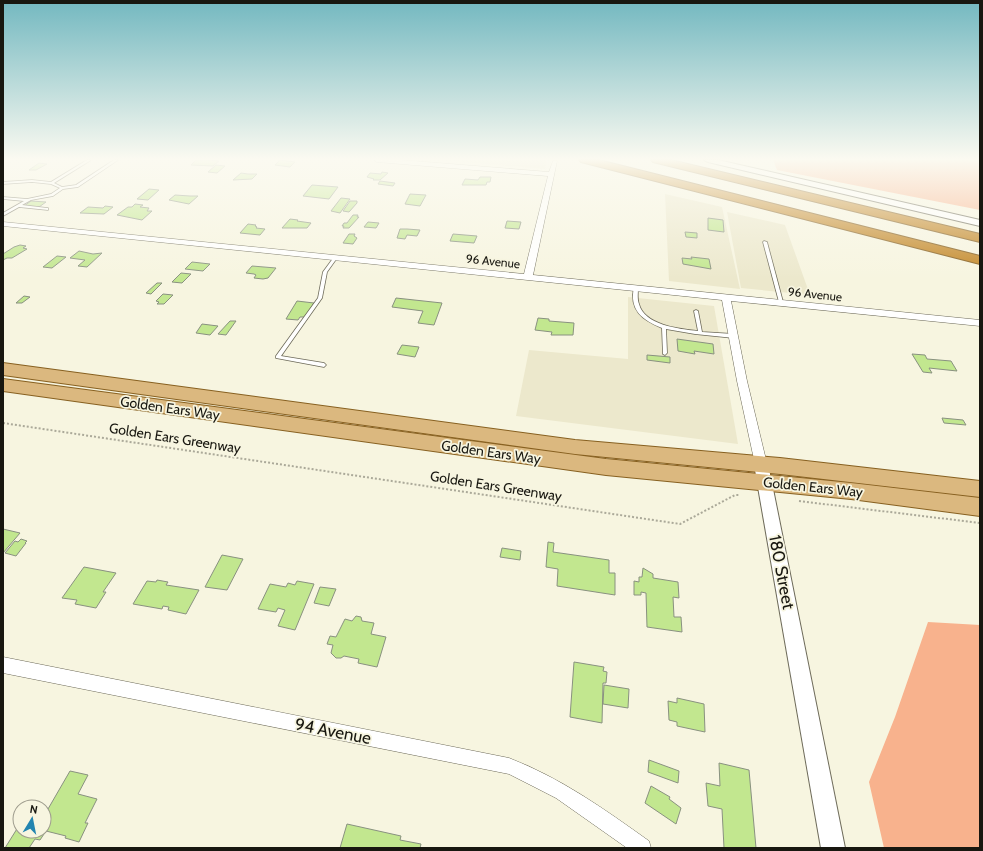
<svg xmlns="http://www.w3.org/2000/svg" width="983" height="851" font-family="Cabin,sans-serif">
	<style>
		.built { fill: #ece8cc }
		.forest { fill: #f8b28d }
		.building { fill: #c2e78f; stroke: #899180 }
		.lines { fill: none; stroke-linecap: round; stroke-linejoin: round }
		.service-casing { stroke: #6d6a59; stroke-width: 1.5 }
		.minor-casing { stroke: #6d6a59; stroke-width: 1 }
		.tertiary-casing { stroke: #6d6a59; stroke-width: 2 }
		.primary-casing { stroke: #876020; stroke-width: 2 }
		.motorway-casing { stroke: #876020; stroke-width: 2 }
		.path { stroke: #aba999; stroke-width: 2; stroke-dasharray: 2 2; stroke-linecap: butt }
		.service { fill: #fff; fill-rule: evenodd }
		.minor { fill: #fff; fill-rule: evenodd }
		.tertiary { fill: #fff; fill-rule: evenodd }
		.primary { fill: #dbb87f; fill-rule: evenodd }
		.motorway { fill: #c38829; fill-rule: evenodd }
		.labels { text-anchor: middle; dominant-baseline: central; stroke-width: 3.5; stroke-linejoin: round; paint-order: stroke }
		.far-street-label { font-size: 12px; fill: #181710; stroke: #f7f5e0 }
		.street-label { font-size: 14px; fill: #181710; stroke: #f7f5e0 }
		.near-street-label { font-size: 17px; fill: #181710; stroke: #f7f5e0 }
	</style>
	<rect width="100%" height="100%" fill="#f7f5e0"/>
	<!-- built -->
	<g class="built">
		<polygon points="442,160 544,160 546,161 545,169"/>
		<polygon points="665,194 722,207 740,289 669,281"/>
		<polygon points="727,212 785,225 810,295 741,288"/>
		<polygon points="628,297 714,306 738,444 516,416 529,350 628,359"/>
	</g>
	<!-- forest -->
	<g class="forest">
		<polygon points="773,160 980,160 980,210 777,170"/>
		<polygon points="928,622 980,625 980,848 884,848 869,782 895,717"/>
	</g>
	<!-- building -->
	<g class="building">
		<polygon points="196,160 208,160 219,161 213,166 191,165"/>
		<polygon points="280,160 295,162 290,167 275,165"/>
		<polygon points="39,163 47,164 36,170 29,170"/>
		<polygon points="216,165 225,166 217,173 208,172"/>
		<polygon points="382,172 388,173 380,180 373,180 374,179 367,177 370,173 381,174"/>
		<polygon points="241,173 248,174 257,174 252,179 233,180"/>
		<polygon points="480,177 491,177 490,182 487,182 486,185 462,185 465,179 478,180"/>
		<polygon points="380,181 395,183 393,186 378,184"/>
		<polygon points="312,185 338,187 329,199 303,196"/>
		<polygon points="149,189 159,190 148,200 137,199"/>
		<polygon points="410,194 426,195 420,206 405,204"/>
		<polygon points="175,195 190,196 198,196 189,204 169,200"/>
		<polygon points="341,198 350,199 340,213 331,211"/>
		<polygon points="31,201 46,202 39,207 24,206"/>
		<polygon points="350,201 357,201 357,203 349,212 343,211"/>
		<polygon points="135,204 143,205 140,207 149,208 147,211 152,211 142,220 117,215 128,207 132,207"/>
		<polygon points="105,206 113,207 104,214 80,213 88,207 103,208"/>
		<polygon points="353,215 358,215 357,217 359,217 349,228 343,228 344,226 342,226 344,223 347,223"/>
		<polygon points="708,218 723,220 724,232 708,230"/>
		<polygon points="290,219 298,220 297,221 311,223 307,228 282,228"/>
		<polygon points="507,221 521,222 519,229 505,228"/>
		<polygon points="368,222 379,223 376,228 364,227"/>
		<polygon points="248,224 256,225 255,226 257,227 256,228 265,229 260,235 240,233"/>
		<polygon points="400,229 407,229 420,230 417,236 407,235 405,239 397,238"/>
		<polygon points="685,232 697,233 697,238 686,237"/>
		<polygon points="349,234 355,234 354,236 357,238 353,244 343,243"/>
		<polygon points="453,234 477,236 474,243 450,241"/>
		<polygon points="20,245 26,246 23,248 27,249 12,258 7,258 3,260 3,254 14,247"/>
		<polygon points="79,251 93,254 102,253 87,267 78,266 85,260 70,258"/>
		<polygon points="57,256 66,257 52,268 43,267"/>
		<polygon points="691,257 709,259 711,269 683,264 682,258 692,259"/>
		<polygon points="192,262 210,264 203,271 185,269"/>
		<polygon points="252,266 276,268 268,278 263,279 254,278 256,275 254,274 246,273"/>
		<polygon points="181,273 191,274 182,283 172,282"/>
		<polygon points="157,283 162,283 151,294 146,293"/>
		<polygon points="163,294 173,295 164,304 157,304 159,302 156,301"/>
		<polygon points="24,296 30,297 22,303 16,303"/>
		<polygon points="396,298 442,303 434,325 418,323 423,311 392,307"/>
		<polygon points="297,301 314,303 306,317 300,317 298,320 286,319"/>
		<polygon points="538,318 549,319 549,321 574,323 573,335 551,335 552,332 535,330"/>
		<polygon points="230,321 236,321 226,335 218,334"/>
		<polygon points="202,324 218,326 210,335 196,333"/>
		<polygon points="677,339 713,344 714,354 694,351 695,354 678,351"/>
		<polygon points="402,345 419,347 415,357 397,354"/>
		<polygon points="912,354 925,355 927,359 951,361 957,371 929,368 932,373 923,372"/>
		<polygon points="647,355 670,357 670,363 647,360"/>
		<polygon points="942,418 963,420 966,425 944,423"/>
		<polygon points="3,529 20,533 3,553"/>
		<polygon points="21,539 27,541 25,543 26,543 16,556 5,553 15,541 18,542"/>
		<polygon points="548,542 554,543 553,552 609,560 609,573 615,573 615,595 557,586 558,569 546,567"/>
		<polygon points="502,548 521,551 520,560 500,557"/>
		<polygon points="222,555 243,559 227,590 205,587"/>
		<polygon points="84,567 116,573 103,592 106,592 96,608 75,604 77,600 62,598"/>
		<polygon points="643,568 653,574 653,578 678,582 679,598 673,597 674,617 681,617 682,632 647,627 646,593 641,592 641,595 634,595 634,581 639,582 639,577 642,577"/>
		<polygon points="157,580 168,582 166,585 199,590 186,614 168,610 169,607 163,606 162,609 133,604 147,581 156,582"/>
		<polygon points="297,581 314,584 295,630 278,626 285,610 278,608 276,612 258,609 270,584 286,587 288,583 295,585"/>
		<polygon points="320,587 336,589 329,606 314,603"/>
		<polygon points="356,616 361,617 362,621 374,623 371,634 386,637 377,667 358,663 359,659 344,656 341,658 336,658 331,653 333,645 327,644 330,636 336,637 345,619 352,621"/>
		<polygon points="574,662 604,667 603,671 607,672 606,683 603,683 602,723 570,717"/>
		<polygon points="604,685 629,689 628,708 603,704"/>
		<polygon points="677,698 704,704 705,732 677,726 677,722 669,720 668,701 677,703"/>
		<polygon points="649,760 679,771 678,783 648,772"/>
		<polygon points="719,763 749,770 756,848 724,848 722,809 708,806 706,783 720,786"/>
		<polygon points="70,771 88,775 78,794 97,799 85,823 88,823 79,842 65,838 66,836 46,831 40,840 35,839 29,848 5,848 20,824 20,831 44,831 44,808 48,809"/>
		<polygon points="651,786 670,797 669,799 681,808 676,824 645,803"/>
		<polygon points="347,824 401,836 400,840 421,844 420,848 340,848"/>
	</g>
	<g class="lines">
		<!-- service casing -->
		<g class="service-casing">
			<g id="service">
				<polygon points="87,160 91,160 54,183 62,187 76,185 114,160 118,160 78,187 63,189 53,196 31,200 22,205 47,208 48,208 48,210 19,207 3,216 3,213 24,201 3,199 3,197 27,199 51,194 60,188 51,184 32,182 3,184 3,182 32,180 51,182"/>
				<polygon points="764,241 767,242 783,302 783,303 781,303 779,302 763,242"/>
				<polygon points="334,257 336,257 337,258 327,272 322,298 281,356 324,363 326,365 324,367 276,358 276,356 318,298 323,272"/>
				<path d="M634 287H638V288C638 293 637 299 639 304 644 325 679 329 698 331L694 311 696 310 698 311 702 332 734 334 736 336 734 338 695 334 666 329 667 353 665 355 663 354 662 328C642 320 629 310 634 287Z"/>
			</g>
		</g>
		<!-- minor casing -->
		<g class="minor-casing">
			<g id="minor">
				<polygon points="374,160 401,160 549,172 553,161 557,161 533,275 980,320 980,326 731,301 747,381 767,464 765,467 757,467 755,464 737,381 722,300 3,226 3,222 524,274 548,176 377,162"/>
				<path d="M3 657 509 758C561 778 604 809 649 841L651 848H627L556 798 509 774 3 673Z"/>
			</g>
		</g>
		<!-- tertiary casing -->
		<g class="tertiary-casing">
			<g id="tertiary">
				<polygon points="704,160 718,160 980,220 980,226 708,162"/>
				<polygon points="761,458 766,460 768,464 845,848 821,848 754,464 756,460"/>
			</g>
		</g>
		<!-- primary casing -->
		<g class="primary-casing">
			<g id="primary">
				<polygon points="3,363 575,440 780,458 980,481 980,497 780,474 575,454 3,375"/>
				<polygon points="3,379 606,459 851,483 980,498 980,516 851,499 606,475 3,391"/>
			</g>
		</g>
		<!-- motorway casing -->
		<g class="motorway-casing">
			<g id="motorway">
				<polygon points="579,160 599,160 980,256 980,264 581,162"/>
				<polygon points="651,160 671,160 980,234 980,242 653,162"/>
			</g>
		</g>
		<!-- path -->
		<g class="path">
			<polyline points="3,423 680,524 735,495 739,495"/>
			<polyline points="799,501 980,523"/>
		</g>
		<!-- service -->
		<use href="#service" class="service"/>
		<!-- minor -->
		<use href="#minor" class="minor"/>
		<!-- tertiary -->
		<use href="#tertiary" class="tertiary"/>
		<!-- primary -->
		<use href="#primary" class="primary"/>
		<!-- motorway -->
		<use href="#motorway" class="motorway"/>
	</g>
	<!-- sky -->
	<linearGradient id="sky" x2="0" y2="1"><stop stop-color="#73b8c0"/><stop offset="0.57" stop-color="#fbfaf1"/><stop offset="1" stop-color="#fbfaf1" stop-opacity="0"/></linearGradient>
	<rect width="983" height="279" fill="url(#sky)"/>
	<g class="labels">
		<!-- far-street labels -->
		<g class="far-street-label">
			<text transform="translate(493 261) rotate(6)">96 Avenue</text>
			<text transform="translate(815 294) rotate(6)">96 Avenue</text>
		</g>
		<!-- street labels -->
		<g class="street-label">
			<text transform="translate(170 408) rotate(8)">Golden Ears Way</text>
			<text transform="translate(175 438) rotate(9)">Golden Ears Greenway</text>
			<text transform="translate(491 452) rotate(8)">Golden Ears Way</text>
			<text transform="translate(496 486) rotate(9)">Golden Ears Greenway</text>
			<text transform="translate(813 487) rotate(6)">Golden Ears Way</text>
		</g>
		<!-- near-street labels -->
		<g class="near-street-label">
			<text transform="translate(782 572) rotate(79)">180 Street</text>
			<text transform="translate(333 731) rotate(11)">94 Avenue</text>
		</g>
	</g>
	<!-- border -->
	<rect width="983" height="851" fill="none" stroke="#181710" stroke-width="8"/>
	<!-- north arrow -->
	<g transform="translate(32 819) rotate(10)"><circle r="19" fill="#f7f5e0" stroke="#9e9c8d"/>
	<path d="M0-3L7 15L0 10L-7 15Z" fill="#2385b0"/>
	<text y="-6" font-size="11" font-weight="bold" text-anchor="middle" fill="#181710">N</text>
	</g>
</svg>
